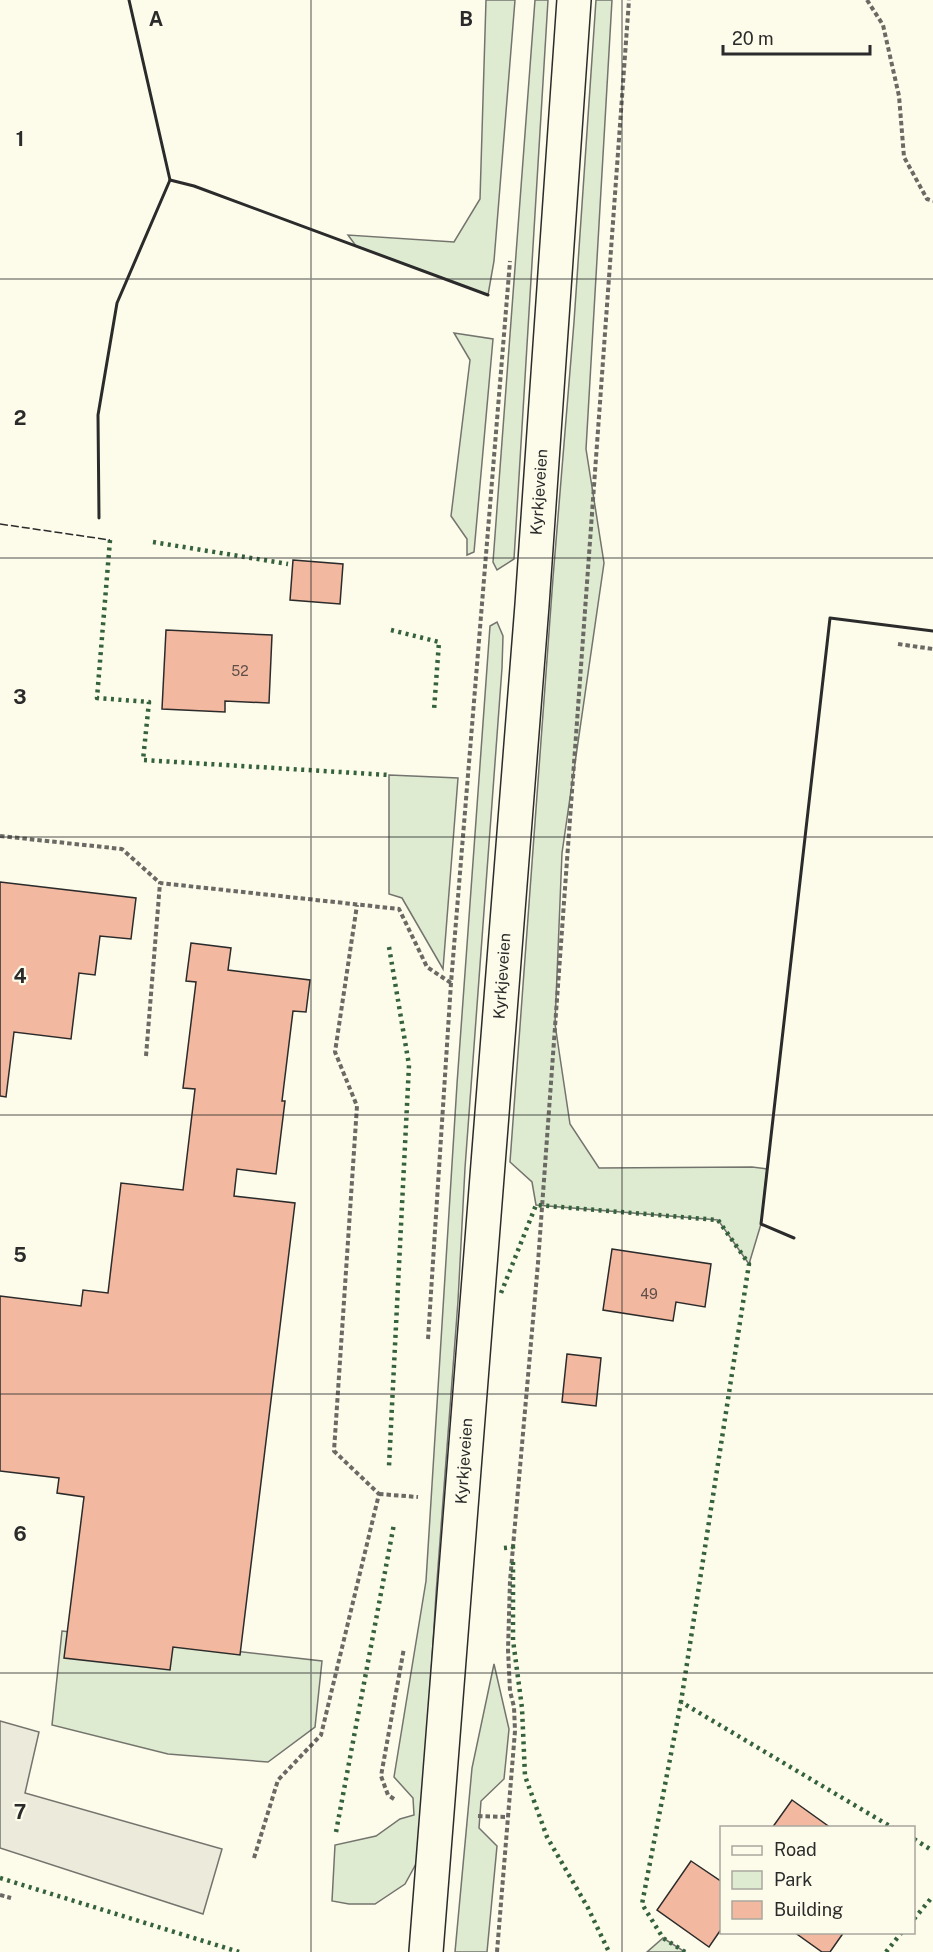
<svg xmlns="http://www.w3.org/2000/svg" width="933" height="1952" font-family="'Public Sans',sans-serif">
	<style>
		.green { fill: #deebd1; stroke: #74746e; stroke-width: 1.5 }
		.parking { fill: #eceadb; stroke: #74746e; stroke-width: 1.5 }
		.building { fill: #f2b8a0; stroke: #2b2b2b; stroke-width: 1.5 }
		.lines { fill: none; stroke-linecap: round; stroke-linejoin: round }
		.secondary-casing { stroke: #2b2b2b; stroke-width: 36 }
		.path { stroke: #6a6964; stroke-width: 4; stroke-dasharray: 4.5 3; stroke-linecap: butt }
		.secondary { stroke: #fdfbea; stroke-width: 33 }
		.hedge { stroke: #34623c; stroke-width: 4.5; stroke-dasharray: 3 4.5; stroke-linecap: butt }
		.fence { stroke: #2b2b2b; stroke-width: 1.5; stroke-dasharray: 8 3; stroke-linecap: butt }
		.wall { stroke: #2b2b2b; stroke-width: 3 }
		.grid { fill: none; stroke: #2b2b2b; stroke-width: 1.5; stroke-opacity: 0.55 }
		.labels { text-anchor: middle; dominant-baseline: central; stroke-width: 4.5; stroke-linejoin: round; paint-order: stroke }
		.number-label { font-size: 14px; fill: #5d4e48 }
		.street-label { font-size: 16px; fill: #2b2b2b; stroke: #fdfbea }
		.grid-label { font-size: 20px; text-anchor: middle; font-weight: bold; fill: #2b2b2b; stroke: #fdfbea; stroke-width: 4.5; stroke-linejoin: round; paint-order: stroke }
	</style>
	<rect width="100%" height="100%" fill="#fdfbea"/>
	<!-- green -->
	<g class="green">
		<polygon points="486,0 515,0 494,261 488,295 356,246 348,235 454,242 480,199"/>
		<polygon points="535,0 548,0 514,559 497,570 493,562"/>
		<polygon points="596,0 612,0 586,449 604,563 562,853 555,1024 570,1124 599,1168 752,1167 767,1169 761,1224 749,1264 718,1220 536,1205 532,1182 510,1162 553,578 574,322"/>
		<polygon points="454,333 493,339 474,552 467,555 467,539 451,516 470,360"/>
		<polygon points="497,622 503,636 502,668 465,1168 458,1301 436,1594 422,1821 417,1862 405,1884 375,1904 349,1904 332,1901 335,1845 376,1836 400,1819 414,1815 413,1798 394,1777 426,1581 457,1084 490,626"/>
		<polygon points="389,775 458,778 443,969 402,898 389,894"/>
		<polygon points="62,1631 322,1661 315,1727 268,1762 168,1754 52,1725"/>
		<polygon points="494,1664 509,1729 504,1779 481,1801 479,1828 497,1846 487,1952 455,1952 472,1768"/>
		<polygon points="663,1938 685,1952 647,1952"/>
	</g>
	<!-- parking -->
	<polygon class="parking" points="0,1721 39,1732 25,1793 222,1849 203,1914 0,1848"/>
	<!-- building -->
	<g class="building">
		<polygon points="293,560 343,564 340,604 290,600"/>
		<polygon points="166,630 272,635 269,703 225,701 225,712 162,709"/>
		<polygon points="0,882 136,898 131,939 100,936 95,975 79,973 71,1039 14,1032 6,1097 0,1096"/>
		<polygon points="191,943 231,948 228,970 310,980 306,1012 293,1011 282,1101 285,1101 276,1174 237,1169 234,1196 295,1203 240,1655 173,1647 170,1670 64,1658 84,1497 57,1493 59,1478 0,1471 0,1296 81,1306 83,1290 108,1293 121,1183 183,1190 195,1089 183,1088 196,982 186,981"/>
		<polygon points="612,1249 711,1264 705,1307 676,1302 673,1321 603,1310"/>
		<polygon points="567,1354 601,1358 596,1406 562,1402"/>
		<polygon points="792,1800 831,1828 772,1828"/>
		<polygon points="691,1861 722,1882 722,1928 709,1947 657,1910"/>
		<polygon points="794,1932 844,1932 830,1952 822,1952"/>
	</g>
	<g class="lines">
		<!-- secondary casing -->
		<g class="secondary-casing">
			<polyline id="secondary" points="426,1952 532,605 574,0"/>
		</g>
		<!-- path -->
		<g class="path">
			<polyline points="867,0 883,25 899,96 904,157 927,199 933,201"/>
			<polyline points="898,644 933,649"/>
			<polyline points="0,836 122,849 160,883"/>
			<polyline points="146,1056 160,883 399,909 427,967 451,983"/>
			<polyline points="428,1339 451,983 510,261"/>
			<polyline points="379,1494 418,1497"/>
			<polyline points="394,1799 388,1795 381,1776 404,1648"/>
			<polyline points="478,1816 508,1817"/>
			<polyline points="254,1858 278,1780 321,1735 379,1494 334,1451 357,1106 335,1052 357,905"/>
			<polyline points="0,1895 11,1898"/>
			<polyline points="497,1952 515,1731 514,1707 510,1691 508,1650 510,1581 538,1263 629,0"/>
		</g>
		<!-- secondary -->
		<use href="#secondary" class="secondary"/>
		<!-- hedge -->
		<g class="hedge">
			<polyline points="110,540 97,698 149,702 143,760 389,775"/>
			<polyline points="153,542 288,564"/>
			<polyline points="391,630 439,642 434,710"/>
			<polyline points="389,947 409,1065 389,1466"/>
			<polyline points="501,1293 536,1205 718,1220 749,1264 681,1702"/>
			<polyline points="504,1548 513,1547 513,1550"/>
			<polyline points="513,1562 513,1640 522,1708 525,1776 547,1837 588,1908 609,1952"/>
			<polyline points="336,1832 394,1524"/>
			<polyline points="914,1839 933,1851"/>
			<polyline points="0,1878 239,1952"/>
			<polyline points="914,1919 933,1896"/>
			<polyline points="685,1952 663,1938 642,1904 681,1702 893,1828"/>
			<polyline points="886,1952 902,1932"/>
		</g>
		<!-- fence -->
		<polyline class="fence" points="0,524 110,540"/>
		<!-- wall -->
		<g class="wall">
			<polyline points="170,180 194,186 488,295"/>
			<polyline points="99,518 98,415 117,303 170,180 129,0"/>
			<polyline points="794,1238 761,1224 830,618 933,631"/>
		</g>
	</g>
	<!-- grid -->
	<path class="grid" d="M311 0V1952M622 0V1952M0 279H933M0 558H933M0 837H933M0 1115H933M0 1394H933M0 1673H933"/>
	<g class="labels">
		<!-- number labels -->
		<g class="number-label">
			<text x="240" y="671">52</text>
			<text x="649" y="1294">49</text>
		</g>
		<!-- street labels -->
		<g class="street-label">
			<text transform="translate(539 492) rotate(-86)">Kyrkjeveien</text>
			<text transform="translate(502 976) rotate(-86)">Kyrkjeveien</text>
			<text transform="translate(464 1461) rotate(-86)">Kyrkjeveien</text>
		</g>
	</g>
	<g class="grid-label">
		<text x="156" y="26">A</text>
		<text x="466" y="26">B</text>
		<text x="20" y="146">1</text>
		<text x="20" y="425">2</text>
		<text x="20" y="704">3</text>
		<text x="20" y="983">4</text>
		<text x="20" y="1262">5</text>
		<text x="20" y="1541">6</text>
		<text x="20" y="1819">7</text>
	</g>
	<!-- legend -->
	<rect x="720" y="1826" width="195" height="108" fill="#fdfbea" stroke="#a9a89e" stroke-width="1.5"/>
	<rect x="732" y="1846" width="30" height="9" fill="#fdfbea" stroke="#a9a89e" stroke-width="1.5"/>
	<text x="774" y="1856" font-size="18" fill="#2b2b2b">Road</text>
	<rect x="732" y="1871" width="30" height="18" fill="#deebd1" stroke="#a9a89e" stroke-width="1.5"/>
	<text x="774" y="1886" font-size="18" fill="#2b2b2b">Park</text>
	<rect x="732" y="1901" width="30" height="18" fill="#f2b8a0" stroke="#a9a89e" stroke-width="1.5"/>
	<text x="774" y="1916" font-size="18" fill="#2b2b2b">Building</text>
	<!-- scale -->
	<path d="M723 45v9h147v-9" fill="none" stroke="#2b2b2b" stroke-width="3"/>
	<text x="732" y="45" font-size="18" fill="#2b2b2b" stroke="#fdfbea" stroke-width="4.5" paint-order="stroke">20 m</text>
</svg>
